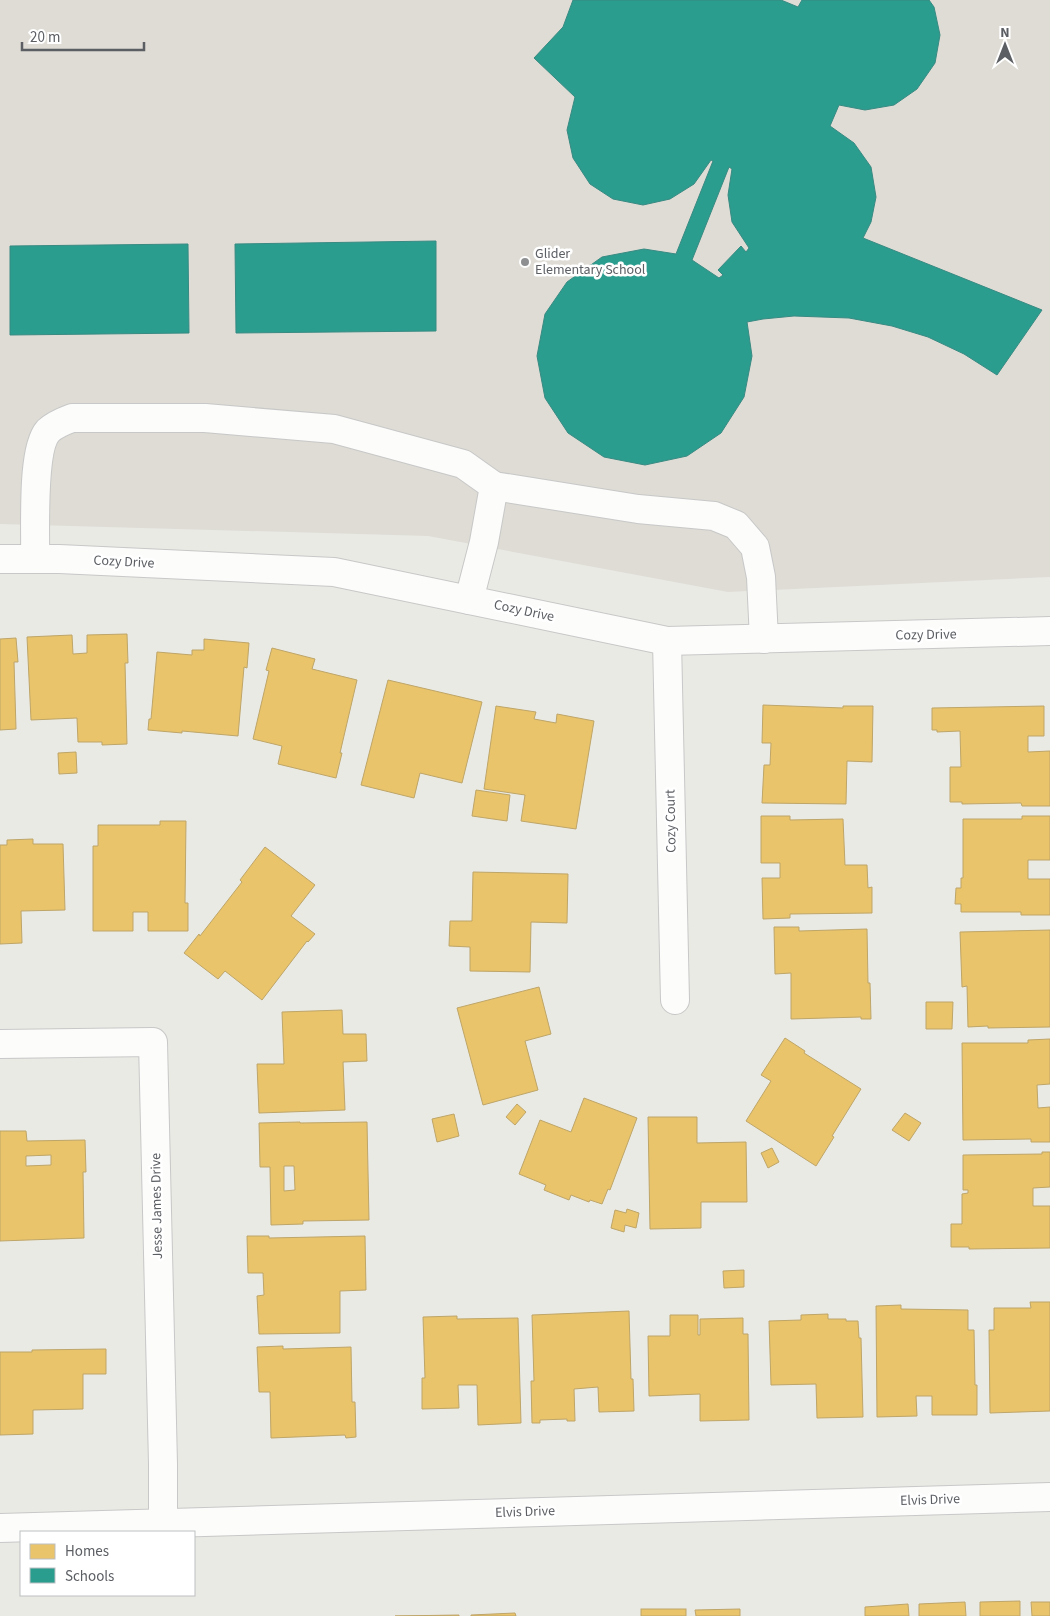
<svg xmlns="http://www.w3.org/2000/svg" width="1050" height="1616" font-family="'Source Sans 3',sans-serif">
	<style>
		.education { fill: #dedcd5 }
		.homes { fill: #e9c46a; stroke: #bea568; fill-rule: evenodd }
		.schools { fill: #2a9d8f; stroke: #398a82; fill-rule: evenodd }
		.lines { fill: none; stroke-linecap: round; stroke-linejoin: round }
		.minor-casing { stroke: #c7c8c7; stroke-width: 30 }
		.minor { stroke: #fcfcfb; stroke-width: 28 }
		.poi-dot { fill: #8d8f90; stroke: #fff; stroke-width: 2 }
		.labels { text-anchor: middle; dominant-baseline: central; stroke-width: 5; stroke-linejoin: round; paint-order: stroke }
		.poi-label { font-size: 14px; fill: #5b5e63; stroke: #fff; text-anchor: start }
		.street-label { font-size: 14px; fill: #5b5e63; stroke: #fff }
	</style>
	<rect width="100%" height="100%" fill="#eaeae5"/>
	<!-- education -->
	<polygon class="education" points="0,0 1050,0 1050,577 728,592 428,536 0,524"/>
	<!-- homes -->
	<g class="homes">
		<polygon points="127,634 128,663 125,663 127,744 102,745 102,742 78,742 77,718 31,720 27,637 72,635 73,654 87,653 87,635"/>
		<polygon points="16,638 18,662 14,662 16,729 0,730 0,639"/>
		<polygon points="204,639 249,643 247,668 244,667 238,736 182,731 182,733 148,730 149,719 151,719 157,652 192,655 192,650 204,650"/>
		<polygon points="272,648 315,659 312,669 357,680 340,753 342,753 336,778 278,764 282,746 253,739 269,671 266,670"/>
		<polygon points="388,680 482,702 462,783 420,773 414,798 361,785"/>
		<polygon points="763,705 843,708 843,706 873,706 872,762 847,761 846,804 762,803 764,765 770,765 771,743 762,743"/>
		<polygon points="496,706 536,712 534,719 556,723 557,714 594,721 576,829 521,821 525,795 484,789"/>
		<polygon points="1044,706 1044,736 1028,736 1028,752 1050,751 1050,806 1022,806 1021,803 962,804 962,802 950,802 950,767 961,767 960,731 937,732 937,730 932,730 932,708"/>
		<polygon points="76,752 77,773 59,774 58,753"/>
		<polygon points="476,790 510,795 507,821 472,816"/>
		<polygon points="761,816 790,816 790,820 843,819 845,865 867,865 868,888 872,887 872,913 790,914 790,918 763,919 762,878 780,878 780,863 761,863"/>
		<polygon points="1022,816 1050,816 1050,860 1028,860 1028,879 1050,879 1050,915 1021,915 1021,912 961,912 961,904 955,904 956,888 961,888 961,878 963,878 963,819 1022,819"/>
		<polygon points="160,821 186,821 185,903 188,903 188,931 148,931 148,912 133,912 133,931 93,931 93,846 98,846 98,825 160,825"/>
		<polygon points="33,839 33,844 63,844 65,910 21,911 22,943 0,944 0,845 7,845 7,840"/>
		<polygon points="265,847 315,885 291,916 315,934 308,942 307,941 262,1000 225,971 218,979 184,953 199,934 200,936 242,882 240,880"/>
		<polygon points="473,872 568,874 567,923 531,922 530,972 470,971 470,947 449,946 450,921 472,921"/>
		<polygon points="774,927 799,927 799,931 867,929 868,983 870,983 871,1019 861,1019 861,1017 791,1019 791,973 775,974"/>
		<polygon points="1050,930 1050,1027 988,1028 988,1026 968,1027 967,986 962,987 960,932"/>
		<polygon points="539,987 551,1034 525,1041 538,1090 483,1105 457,1008"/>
		<polygon points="926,1002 953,1002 952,1029 926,1029"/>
		<polygon points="342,1010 343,1034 366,1034 367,1061 343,1062 345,1110 259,1113 257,1064 284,1064 282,1012"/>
		<polygon points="785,1038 805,1051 804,1053 861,1089 832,1136 834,1137 816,1166 746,1121 771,1081 761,1075"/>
		<polygon points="1050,1039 1050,1084 1037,1085 1038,1108 1050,1107 1050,1142 1031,1142 1031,1139 963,1140 962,1043 1028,1043 1028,1040"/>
		<polygon points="584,1098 637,1118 610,1190 608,1189 602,1204 590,1200 589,1202 571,1195 569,1200 544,1190 546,1185 519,1174 540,1120 571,1132"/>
		<polygon points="517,1104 526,1112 515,1125 506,1117"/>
		<polygon points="905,1113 921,1123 909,1141 892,1130"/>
		<polygon points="454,1114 459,1136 437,1142 432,1119"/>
		<polygon points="648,1117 697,1117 697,1143 746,1142 747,1202 701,1202 701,1228 650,1229"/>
		<path d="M300 1122V1123L367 1122 369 1220 303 1221V1224L271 1225 270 1167H260L259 1123ZM284 1166H294L295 1190 284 1191Z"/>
		<path d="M0 1131H26L27 1141 85 1140 86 1172H83L84 1238 0 1241ZM51 1155V1165L26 1166V1156Z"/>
		<polygon points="772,1148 779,1162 768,1168 761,1153"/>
		<polygon points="1042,1152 1050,1152 1050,1187 1033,1188 1033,1206 1050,1206 1050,1248 969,1249 969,1247 951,1247 951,1224 962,1224 962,1194 968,1193 968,1190 963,1190 963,1155 1042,1154"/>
		<polygon points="627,1209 639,1213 636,1228 625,1225 624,1232 611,1228 615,1210 626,1213"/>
		<polygon points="247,1236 269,1236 269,1238 365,1236 366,1290 340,1291 340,1333 259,1334 257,1296 264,1295 263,1273 248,1273"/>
		<polygon points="744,1270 744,1287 724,1288 723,1271"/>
		<polygon points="1030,1302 1050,1302 1050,1411 990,1413 989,1330 994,1330 994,1308 1031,1308"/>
		<polygon points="901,1305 901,1309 968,1310 968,1330 974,1330 975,1385 977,1385 977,1415 932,1415 932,1396 916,1396 917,1416 877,1417 876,1306"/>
		<polygon points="629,1311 631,1379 633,1379 634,1411 599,1412 598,1387 574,1389 575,1421 567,1421 567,1419 540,1420 540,1423 532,1423 531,1381 534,1381 532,1315"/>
		<polygon points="828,1314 828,1319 846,1319 846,1321 858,1321 859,1338 861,1338 863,1417 817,1418 816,1384 771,1385 769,1321 801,1320 801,1315"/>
		<polygon points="670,1315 698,1315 698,1335 700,1335 700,1319 743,1318 743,1334 748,1334 749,1420 700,1421 700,1394 649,1396 648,1336 670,1336"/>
		<polygon points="457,1316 457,1319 518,1318 521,1423 478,1425 477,1385 458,1385 459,1408 422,1409 422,1378 425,1378 423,1317"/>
		<polygon points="283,1346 283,1349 351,1347 352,1402 355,1402 356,1437 346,1438 345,1435 271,1438 270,1392 259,1392 257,1347"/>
		<polygon points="106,1349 106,1374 83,1374 83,1409 33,1410 33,1434 0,1435 0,1352 32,1352 32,1350"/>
		<polygon points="1020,1601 1020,1616 980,1616 980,1602"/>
		<polygon points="965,1602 966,1616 919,1616 919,1604"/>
		<polygon points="1031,1602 1050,1602 1050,1616 1032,1616"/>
		<polygon points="908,1604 909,1616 865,1616 865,1607"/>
		<rect x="641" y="1609" width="45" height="7"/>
		<polygon points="740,1609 740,1616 696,1616 695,1610"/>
		<polygon points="515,1613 516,1616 471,1616 471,1615"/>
		<polygon points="459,1615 459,1616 395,1616"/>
	</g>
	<!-- schools -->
	<g class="schools">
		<path d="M573 0H781L798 7 802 0H929L934 7 940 35 935 63 917 89 894 105 865 110 839 105 830 126 854 143 871 167 876 197 871 222 863 238 1042 310 997 375 964 354 928 337 892 326 849 318 794 316 763 319 747 322 752 356 744 397 721 433 687 456 645 465 604 457 568 433 545 398 537 356 545 314 567 282 602 257 644 249 676 254 713 161 711 160 694 184 670 199 643 205 613 199 590 184 573 158 567 130 575 97 534 58 563 27ZM729 167 732 169 728 195 732 222 749 248 746 252 741 246 718 270 723 275 719 278 692 260Z"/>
		<polygon points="436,241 436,331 236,333 235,244"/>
		<polygon points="188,244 189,333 10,335 10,246"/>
	</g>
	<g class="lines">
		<!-- minor casing -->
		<g class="minor-casing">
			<g id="minor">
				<polyline points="494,486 638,509 714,516 736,525 755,547 761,577 764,639"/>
				<polyline points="0,559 59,559 334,572 667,641 1050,631"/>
				<path d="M35 559C36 531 31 450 48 431 54 425 64 421 72 418H205L334 429 463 464 494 486 484 542 469 600"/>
				<polyline points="667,641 675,1000"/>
				<polyline points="0,1044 153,1042 163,1464 163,1524"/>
				<polyline points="0,1528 1050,1497"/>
			</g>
		</g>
		<!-- minor -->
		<use href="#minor" class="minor"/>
	</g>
	<!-- markers -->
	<circle class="poi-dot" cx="525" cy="262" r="5"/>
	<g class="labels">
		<!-- poi labels -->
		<g class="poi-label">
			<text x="535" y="254">Glider<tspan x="535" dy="16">Elementary School</tspan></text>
		</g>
		<!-- street labels -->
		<g class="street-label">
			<text transform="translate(124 562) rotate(3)">Cozy Drive</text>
			<text transform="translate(524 611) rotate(12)">Cozy Drive</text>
			<text transform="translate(926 635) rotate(-1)">Cozy Drive</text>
			<text transform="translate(671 821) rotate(-91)">Cozy Court</text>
			<text transform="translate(157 1206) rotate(-91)">Jesse James Drive</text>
			<text transform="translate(930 1500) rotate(-2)">Elvis Drive</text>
			<text transform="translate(525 1512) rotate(-2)">Elvis Drive</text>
		</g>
	</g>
	<!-- legend -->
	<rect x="20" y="1531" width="175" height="65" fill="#ffffff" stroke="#bdbfc1"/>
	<rect x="30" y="1544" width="25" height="15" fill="#e9c46a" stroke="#bdbfc1"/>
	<text x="65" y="1556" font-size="15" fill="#5b5e63">Homes</text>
	<rect x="30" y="1568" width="25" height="15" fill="#2a9d8f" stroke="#bdbfc1"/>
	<text x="65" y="1581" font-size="15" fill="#5b5e63">Schools</text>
	<!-- north arrow -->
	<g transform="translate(1005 45)" stroke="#ffffff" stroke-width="4" paint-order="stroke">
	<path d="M0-4L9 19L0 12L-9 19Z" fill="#5b5e63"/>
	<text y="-8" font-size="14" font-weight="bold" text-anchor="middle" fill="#5b5e63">N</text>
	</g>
	<!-- scale -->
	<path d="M22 42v8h122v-8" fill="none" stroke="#5b5e63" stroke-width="2.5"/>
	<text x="30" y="42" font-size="15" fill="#5b5e63" stroke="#ffffff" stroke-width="4" paint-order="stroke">20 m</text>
</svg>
